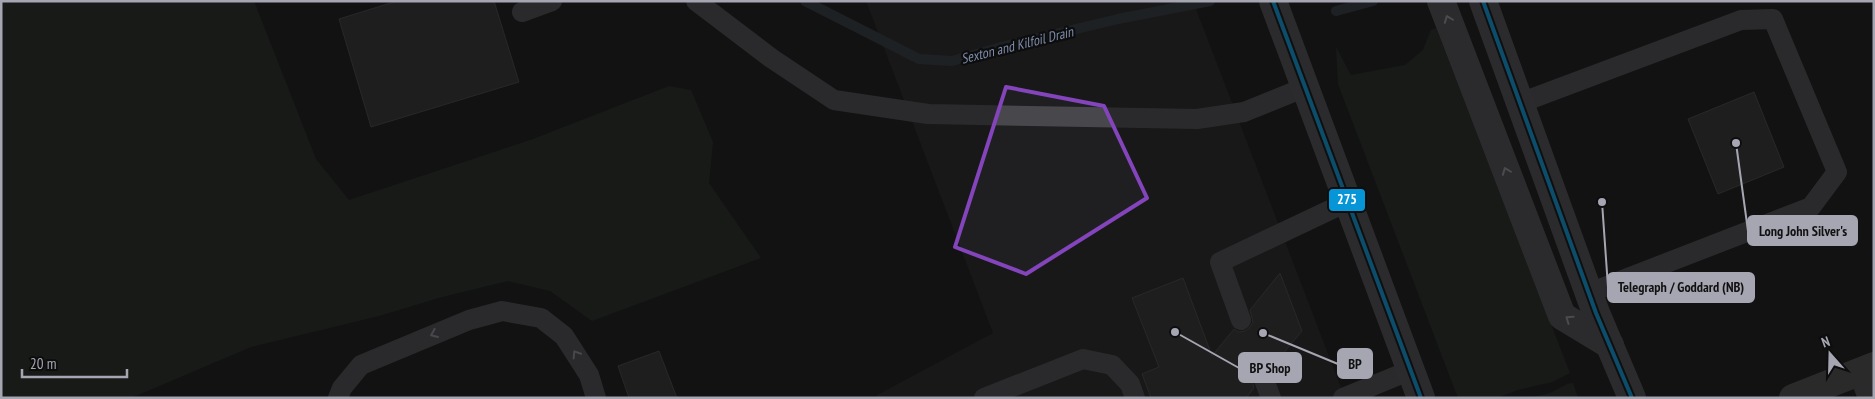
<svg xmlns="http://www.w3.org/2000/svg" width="1875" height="399" font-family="'PT Sans Narrow',sans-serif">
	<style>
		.built { fill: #1f1f21 }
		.green { fill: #1f2421 }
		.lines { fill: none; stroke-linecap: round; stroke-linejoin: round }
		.stream { stroke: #2e333a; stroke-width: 10 }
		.building { fill: #2e2e30; stroke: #424246 }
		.service { stroke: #48484c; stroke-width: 20 }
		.secondary { stroke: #474749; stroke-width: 28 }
		.primary { stroke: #4b4b4e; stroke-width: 28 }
		.bus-1-casing { stroke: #0d0d0e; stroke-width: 8 }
		.bus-1 { stroke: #0696d7; stroke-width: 4 }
		.oneway { stroke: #8e8f99 }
		.oneway2 { stroke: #898a93 }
		.marked { fill: none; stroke: #8344bc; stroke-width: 4; stroke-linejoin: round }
		.labels { text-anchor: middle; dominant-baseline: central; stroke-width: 4.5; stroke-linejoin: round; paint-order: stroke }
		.water-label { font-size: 14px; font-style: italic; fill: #7f8caa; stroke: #0d0d0e }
		.leader { fill: none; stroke: #a5a6b2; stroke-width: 2 }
		.callout-dot { fill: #a5a6b2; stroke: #0d0d0e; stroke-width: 2 }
		.callout { fill: #a5a6b2; stroke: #a5a6b2; stroke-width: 2 }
		.callout-label { font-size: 14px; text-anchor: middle; font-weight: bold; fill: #111 }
		.line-badge { stroke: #0d0d0e; stroke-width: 2 }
		.badge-label { font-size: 14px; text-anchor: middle; font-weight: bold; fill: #fff }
	</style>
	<rect width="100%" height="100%" fill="#121213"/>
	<!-- built -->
	<polygon class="built" points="866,1 1193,1 1345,398 878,398 877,395 993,333"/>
	<!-- green -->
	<g class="green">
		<polygon points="1,1 254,1 316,159 349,200 533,139 669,86 691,90 713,142 709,183 761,258 592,321 550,291 508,281 442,297 379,316 251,347 131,398 1,398"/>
		<polygon points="1436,28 1570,373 1552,382 1518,390 1497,398 1458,398 1338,84 1336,47 1351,75 1405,65 1423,50 1431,30"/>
		<polygon points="1573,383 1578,398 1528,398 1550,393 1567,384"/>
	</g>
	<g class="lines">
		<!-- stream -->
		<g class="stream">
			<polyline points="805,1 919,59 952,61 1005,46 1118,19 1210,1"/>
			<polyline points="1336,11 1373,1"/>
		</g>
	</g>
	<!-- building -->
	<g class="building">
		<polygon points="397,1 494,1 519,82 371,127 339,19"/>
		<polygon points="1754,92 1784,167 1718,194 1688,119"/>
		<polygon points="1280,273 1302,331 1271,368 1264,365 1259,366 1254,369 1251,376 1254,388 1246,398 1151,398 1142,374 1159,367 1132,298 1183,278 1212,356 1234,329 1238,332 1245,331 1250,327 1253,322 1250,310"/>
		<polygon points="659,351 677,398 629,398 618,366"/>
	</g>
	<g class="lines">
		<!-- service -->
		<g class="service">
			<polyline points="696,1 771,58 834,100 928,114 1197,119 1244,112 1306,87"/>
			<polyline points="522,12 552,1"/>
			<polyline points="1520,103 1741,20 1773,19 1837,172 1811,207 1589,293"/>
			<polyline points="1241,320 1220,262 1349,201"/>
			<polyline points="1858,372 1868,398"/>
			<polyline points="1263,377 1271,398"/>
			<polyline points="338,398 342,388 361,365 469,320 502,311 541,318 564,336 589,375 596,398"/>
			<polyline points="984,398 1083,359 1112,365 1130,384 1135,398"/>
			<polyline points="1343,398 1411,370"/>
		</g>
		<!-- secondary -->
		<polyline class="secondary" points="1793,398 1874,366"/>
		<!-- primary -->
		<g class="primary">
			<polyline points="1273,1 1421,398"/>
			<polyline points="1441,1 1562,316 1610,345"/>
			<polyline points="1483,1 1596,313 1632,398"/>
		</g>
		<!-- bus-1 casing -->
		<g class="bus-1-casing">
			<g id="bus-1">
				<polyline points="1273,1 1421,398"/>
				<polyline points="1483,1 1596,313 1632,398"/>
			</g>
		</g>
		<!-- bus-1 -->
		<use href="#bus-1" class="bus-1"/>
	</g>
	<!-- one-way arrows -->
	<defs><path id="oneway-chevron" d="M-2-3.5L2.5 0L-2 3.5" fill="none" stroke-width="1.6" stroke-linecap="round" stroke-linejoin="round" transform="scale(1.25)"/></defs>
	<g class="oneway">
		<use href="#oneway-chevron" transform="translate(1448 19) rotate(-111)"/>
		<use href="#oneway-chevron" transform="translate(1506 171) rotate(-111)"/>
		<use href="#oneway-chevron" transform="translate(1569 319) rotate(-145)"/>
	</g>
	<g class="oneway2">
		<use href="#oneway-chevron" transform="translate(434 334) rotate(157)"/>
		<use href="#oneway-chevron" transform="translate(576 354) rotate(-122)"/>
	</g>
	<!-- marked area -->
	<path d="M0 0H1875V399H0ZM1006 87 1104 106 1147 198 1026 274 955 247Z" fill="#121213" fill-opacity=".55" fill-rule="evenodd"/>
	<path class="marked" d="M1006 87 1104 106 1147 198 1026 274 955 247Z"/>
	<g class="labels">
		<!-- water labels -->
		<g class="water-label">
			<text transform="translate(1017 45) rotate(-14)">Sexton and Kilfoil Drain</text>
		</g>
	</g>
	<!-- callouts -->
	<path class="leader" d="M1736 143L1748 231M1602 202L1608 287M1263 333L1338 364M1175 332L1239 368"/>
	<g class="callout-dot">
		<circle cx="1736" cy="143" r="5"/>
		<circle cx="1602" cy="202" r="5"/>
		<circle cx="1263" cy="333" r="5"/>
		<circle cx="1175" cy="332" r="5"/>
	</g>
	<g class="callout">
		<rect x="1748" y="216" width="109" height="29" rx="5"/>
		<rect x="1608" y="273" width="146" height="29" rx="5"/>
		<rect x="1338" y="349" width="34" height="29" rx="5"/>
		<rect x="1239" y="353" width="62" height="29" rx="5"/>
	</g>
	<g class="callout-label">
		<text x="1803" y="236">Long John Silver's</text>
		<text x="1681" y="292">Telegraph / Goddard (NB)</text>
		<text x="1355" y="369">BP</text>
		<text x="1270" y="373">BP Shop</text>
	</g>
	<rect class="line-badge" x="1328" y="188" width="38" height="24" rx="5" fill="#0696d7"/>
	<g class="badge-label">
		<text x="1347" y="204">275</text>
	</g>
	<!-- border -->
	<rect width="1875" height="399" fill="none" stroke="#a5a6b2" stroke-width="5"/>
	<!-- north arrow -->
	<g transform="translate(1830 354) rotate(340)" stroke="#0d0d0e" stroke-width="4" paint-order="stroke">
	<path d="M0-4L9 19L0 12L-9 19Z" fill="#a5a6b2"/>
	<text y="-8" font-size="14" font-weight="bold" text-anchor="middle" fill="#a5a6b2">N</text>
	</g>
	<!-- scale -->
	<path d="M22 369v8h105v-8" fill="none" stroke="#a5a6b2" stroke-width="2.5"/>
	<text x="30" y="369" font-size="15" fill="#a5a6b2" stroke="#0d0d0e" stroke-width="4" paint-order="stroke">20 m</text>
</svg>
